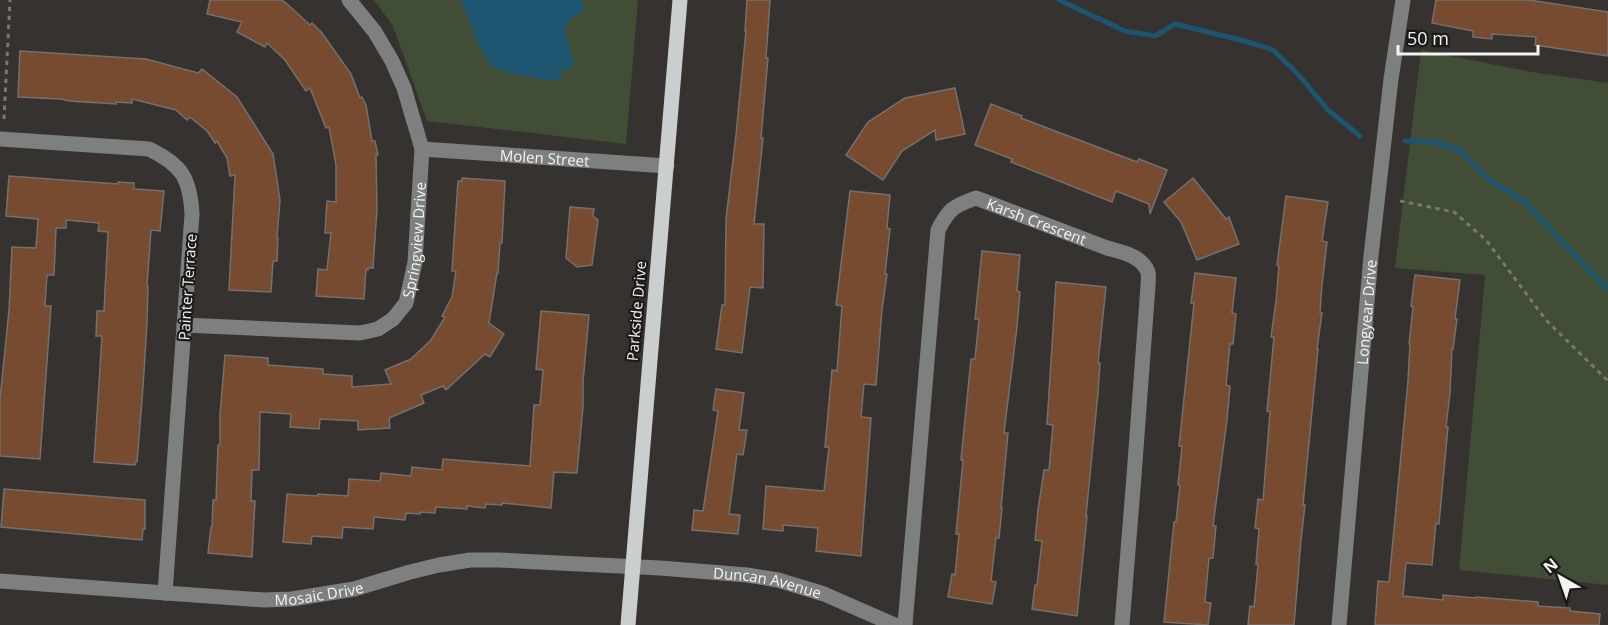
<svg xmlns="http://www.w3.org/2000/svg" width="1608" height="625" font-family="'Open Sans',sans-serif">
	<style>
		.green { fill: #414e35 }
		.water { fill: #1d5570 }
		.lines { fill: none; stroke-linecap: round; stroke-linejoin: round }
		.stream { stroke: #1d5570; stroke-width: 5 }
		.building { fill: #774b30; stroke: #73706e; stroke-width: 1.5 }
		.path { stroke: #797775; stroke-width: 3; stroke-dasharray: 4.5 4.5; stroke-linecap: butt }
		.minor { stroke: #7e8080; stroke-width: 15 }
		.major { stroke: #cacece; stroke-width: 15 }
		.labels { text-anchor: middle; dominant-baseline: central; stroke-width: 4.5; stroke-linejoin: round; paint-order: stroke }
		.street-label { font-size: 15px; fill: #f5f3f1; stroke: #1b1a19 }
	</style>
	<rect width="100%" height="100%" fill="#353230"/>
	<!-- green -->
	<g class="green">
		<polygon points="374,0 638,0 626,144 427,121 393,26"/>
		<polygon points="1421,50 1531,72 1608,83 1608,585 1459,570 1485,275 1395,268"/>
	</g>
	<!-- water -->
	<path class="water" d="M463 0H583V11L568 21 565 31 574 62 569 71 563 69 559 75 563 79C552 82 541 79 530 77 518 75 505 73 494 67 482 60 469 18 462 4Z"/>
	<g class="lines">
		<!-- stream -->
		<g class="stream">
			<polyline points="1059,0 1125,31 1155,36 1175,24 1245,41 1273,50 1297,73 1328,110 1360,136"/>
			<polyline points="1405,141 1433,142 1460,150 1488,179 1524,201 1608,290"/>
		</g>
	</g>
	<!-- building -->
	<g class="building">
		<polygon points="210,0 281,0 285,2 310,25 312,23 322,33 351,74 360,98 362,97 366,105 372,141 375,141 378,155 376,155 377,209 373,268 368,268 368,270 366,269 364,299 316,296 318,269 327,270 331,233 325,233 327,201 336,202 336,165 329,127 326,128 310,88 306,91 285,60 267,43 265,47 237,32 242,22 207,14"/>
		<polygon points="747,0 770,0 766,58 768,58 761,138 763,138 754,224 764,224 763,288 750,287 742,353 716,349 722,305 725,305 726,219 736,135 746,31 745,31"/>
		<polygon points="1436,0 1529,0 1608,12 1608,56 1535,45 1536,37 1492,34 1492,39 1473,37 1473,31 1432,23"/>
		<polygon points="20,51 146,59 198,73 202,69 237,97 273,154 280,200 277,238 278,238 277,261 273,261 271,292 229,290 235,175 230,176 227,158 217,141 215,143 208,132 190,117 187,120 176,110 132,99 132,103 116,102 116,104 69,101 61,99 18,97"/>
		<polygon points="955,88 965,134 936,140 935,130 902,151 883,180 846,155 868,122 905,98"/>
		<polygon points="991,104 1022,116 1021,118 1137,162 1139,159 1167,170 1150,214 1149,204 1116,191 1112,202 1011,162 1012,159 975,145"/>
		<polygon points="9,176 118,184 118,182 134,183 134,189 164,191 160,231 151,230 147,286 148,286 147,323 143,387 137,462 135,462 135,465 94,462 102,336 96,336 97,311 104,311 108,232 98,231 99,223 66,220 66,228 56,228 54,275 47,275 45,306 51,306 40,459 0,456 0,399 9,310 12,247 36,248 38,219 6,216"/>
		<polygon points="462,178 505,181 502,243 500,243 498,273 497,273 489,323 504,334 490,357 485,354 446,390 443,386 421,395 424,403 389,418 390,428 358,430 358,421 320,419 319,429 290,427 291,414 260,412 259,470 252,470 251,501 255,501 252,557 208,553 211,527 212,527 213,500 216,500 218,445 220,445 220,415 225,355 268,358 268,365 323,369 323,374 352,376 352,387 391,384 385,370 411,359 431,340 445,317 442,316 452,297 456,271 452,271 458,181 462,181"/>
		<polygon points="1193,178 1226,219 1229,217 1239,244 1197,260 1181,222 1164,202"/>
		<polygon points="850,191 890,195 887,228 890,229 885,274 887,274 882,310 876,385 864,384 861,417 871,418 861,556 816,551 818,528 783,525 783,531 763,529 766,486 824,491 829,447 825,447 832,370 837,371 842,306 836,305"/>
		<polygon points="1286,196 1328,202 1322,241 1327,242 1322,285 1320,313 1322,313 1317,349 1318,349 1303,505 1305,505 1301,540 1294,625 1248,625 1250,606 1254,607 1258,565 1256,564 1259,529 1255,528 1258,499 1263,500 1270,412 1267,411 1274,337 1271,337 1276,301 1279,266 1277,265"/>
		<polygon points="570,207 594,209 593,216 598,220 592,265 577,267 566,258"/>
		<polygon points="982,251 1020,255 1017,291 1020,292 1017,327 1004,433 1008,433 1001,508 1002,508 999,538 996,538 991,581 996,582 992,604 948,597 952,574 955,575 959,534 956,534 963,460 961,460 971,359 975,359 979,319 975,319"/>
		<polygon points="1195,273 1236,278 1232,313 1236,314 1233,344 1230,344 1226,385 1230,386 1227,420 1213,526 1216,526 1213,558 1209,558 1205,602 1211,603 1208,625 1164,622 1174,522 1176,522 1180,485 1178,485 1182,446 1179,446 1194,303 1191,303"/>
		<polygon points="1415,275 1460,280 1455,319 1457,319 1453,349 1452,349 1450,393 1446,427 1448,427 1439,524 1436,523 1432,565 1406,563 1403,596 1443,600 1443,595 1476,598 1476,597 1538,602 1538,606 1570,608 1570,611 1600,614 1599,625 1375,625 1378,581 1389,582 1408,381 1410,344 1409,344 1413,307 1411,306"/>
		<polygon points="1056,282 1106,287 1098,363 1100,363 1098,393 1086,516 1087,516 1077,616 1032,609 1035,585 1037,585 1042,541 1035,540 1038,510 1044,470 1049,470 1053,425 1047,424"/>
		<polygon points="541,311 589,315 583,382 583,406 577,473 554,472 551,508 502,503 502,505 486,504 485,508 467,506 467,509 436,507 435,513 420,512 420,514 406,513 405,520 374,517 373,529 343,527 342,538 312,536 311,544 283,542 287,494 317,496 318,494 348,496 349,479 380,481 381,473 411,476 412,467 442,470 443,459 530,466 534,405 540,405 543,370 536,369"/>
		<polygon points="716,389 744,393 739,430 747,430 743,455 737,454 729,514 740,515 738,534 692,530 694,510 703,511 718,411 713,410"/>
		<polygon points="4,489 145,500 145,529 143,529 142,540 1,527"/>
	</g>
	<g class="lines">
		<!-- path -->
		<g class="path">
			<polyline points="4,119 10,0"/>
			<polyline points="1400,201 1454,212 1486,240 1546,320 1608,381"/>
		</g>
		<!-- minor -->
		<g class="minor">
			<path d="M0 139 149 149C182 165 190 178 192 214L165 593"/>
			<path id="s1" d="M422 149 667 166"/>
			<path id="s2" d="M184 325 360 333 378 329 393 319 406 303 415 262 422 149 404 88 392 61 375 32 349 0"/>
			<path id="s3" d="M0 581 264 600 292 599 354 589 410 572 439 565 470 560H499L660 568 747 575 778 580 824 594 895 625"/>
			<path id="s4" d="M905 625 938 230C949 209 953 206 976 198L1107 248C1121 252 1141 255 1148 272 1149 275 1148 282 1148 286L1134 476 1122 625"/>
			<path id="s5" d="M1339 625 1371 256 1391 79 1403 0"/>
		</g>
		<!-- major -->
		<polyline class="major" points="628,625 680,0"/>
	</g>
	<g class="labels">
		<!-- street labels -->
		<g class="street-label">
			<text stroke="none"><textPath href="#s1" startOffset="123">Molen Street</textPath></text>
			<text stroke="none"><textPath href="#s4" startOffset="513">Karsh Crescent</textPath></text>
			<text stroke="none"><textPath href="#s2" startOffset="297">Springview Drive</textPath></text>
			<text transform="translate(187 287) rotate(-86)">Painter Terrace</text>
			<text transform="translate(636 311) rotate(-85)">Parkside Drive</text>
			<text stroke="none"><textPath href="#s5" startOffset="314">Longyear Drive</textPath></text>
			<text stroke="none"><textPath href="#s3" startOffset="774">Duncan Avenue</textPath></text>
			<text stroke="none"><textPath href="#s3" startOffset="320">Mosaic Drive</textPath></text>
		</g>
	</g>
	<!-- north arrow -->
	<g transform="translate(1560 577) rotate(320)" stroke="#1b1a19" stroke-width="4.5" paint-order="stroke">
	<path d="M0-4.5L10 22L0 15L-10 22Z" fill="#f5f3f1"/>
	<text y="-9" font-size="16" font-weight="bold" text-anchor="middle" fill="#f5f3f1">N</text>
	</g>
	<!-- scale -->
	<path d="M1398 45v9h140v-9" fill="none" stroke="#f5f3f1" stroke-width="3"/>
	<text x="1407" y="45" font-size="18" fill="#f5f3f1" stroke="#1b1a19" stroke-width="4.5" paint-order="stroke">50 m</text>
</svg>
